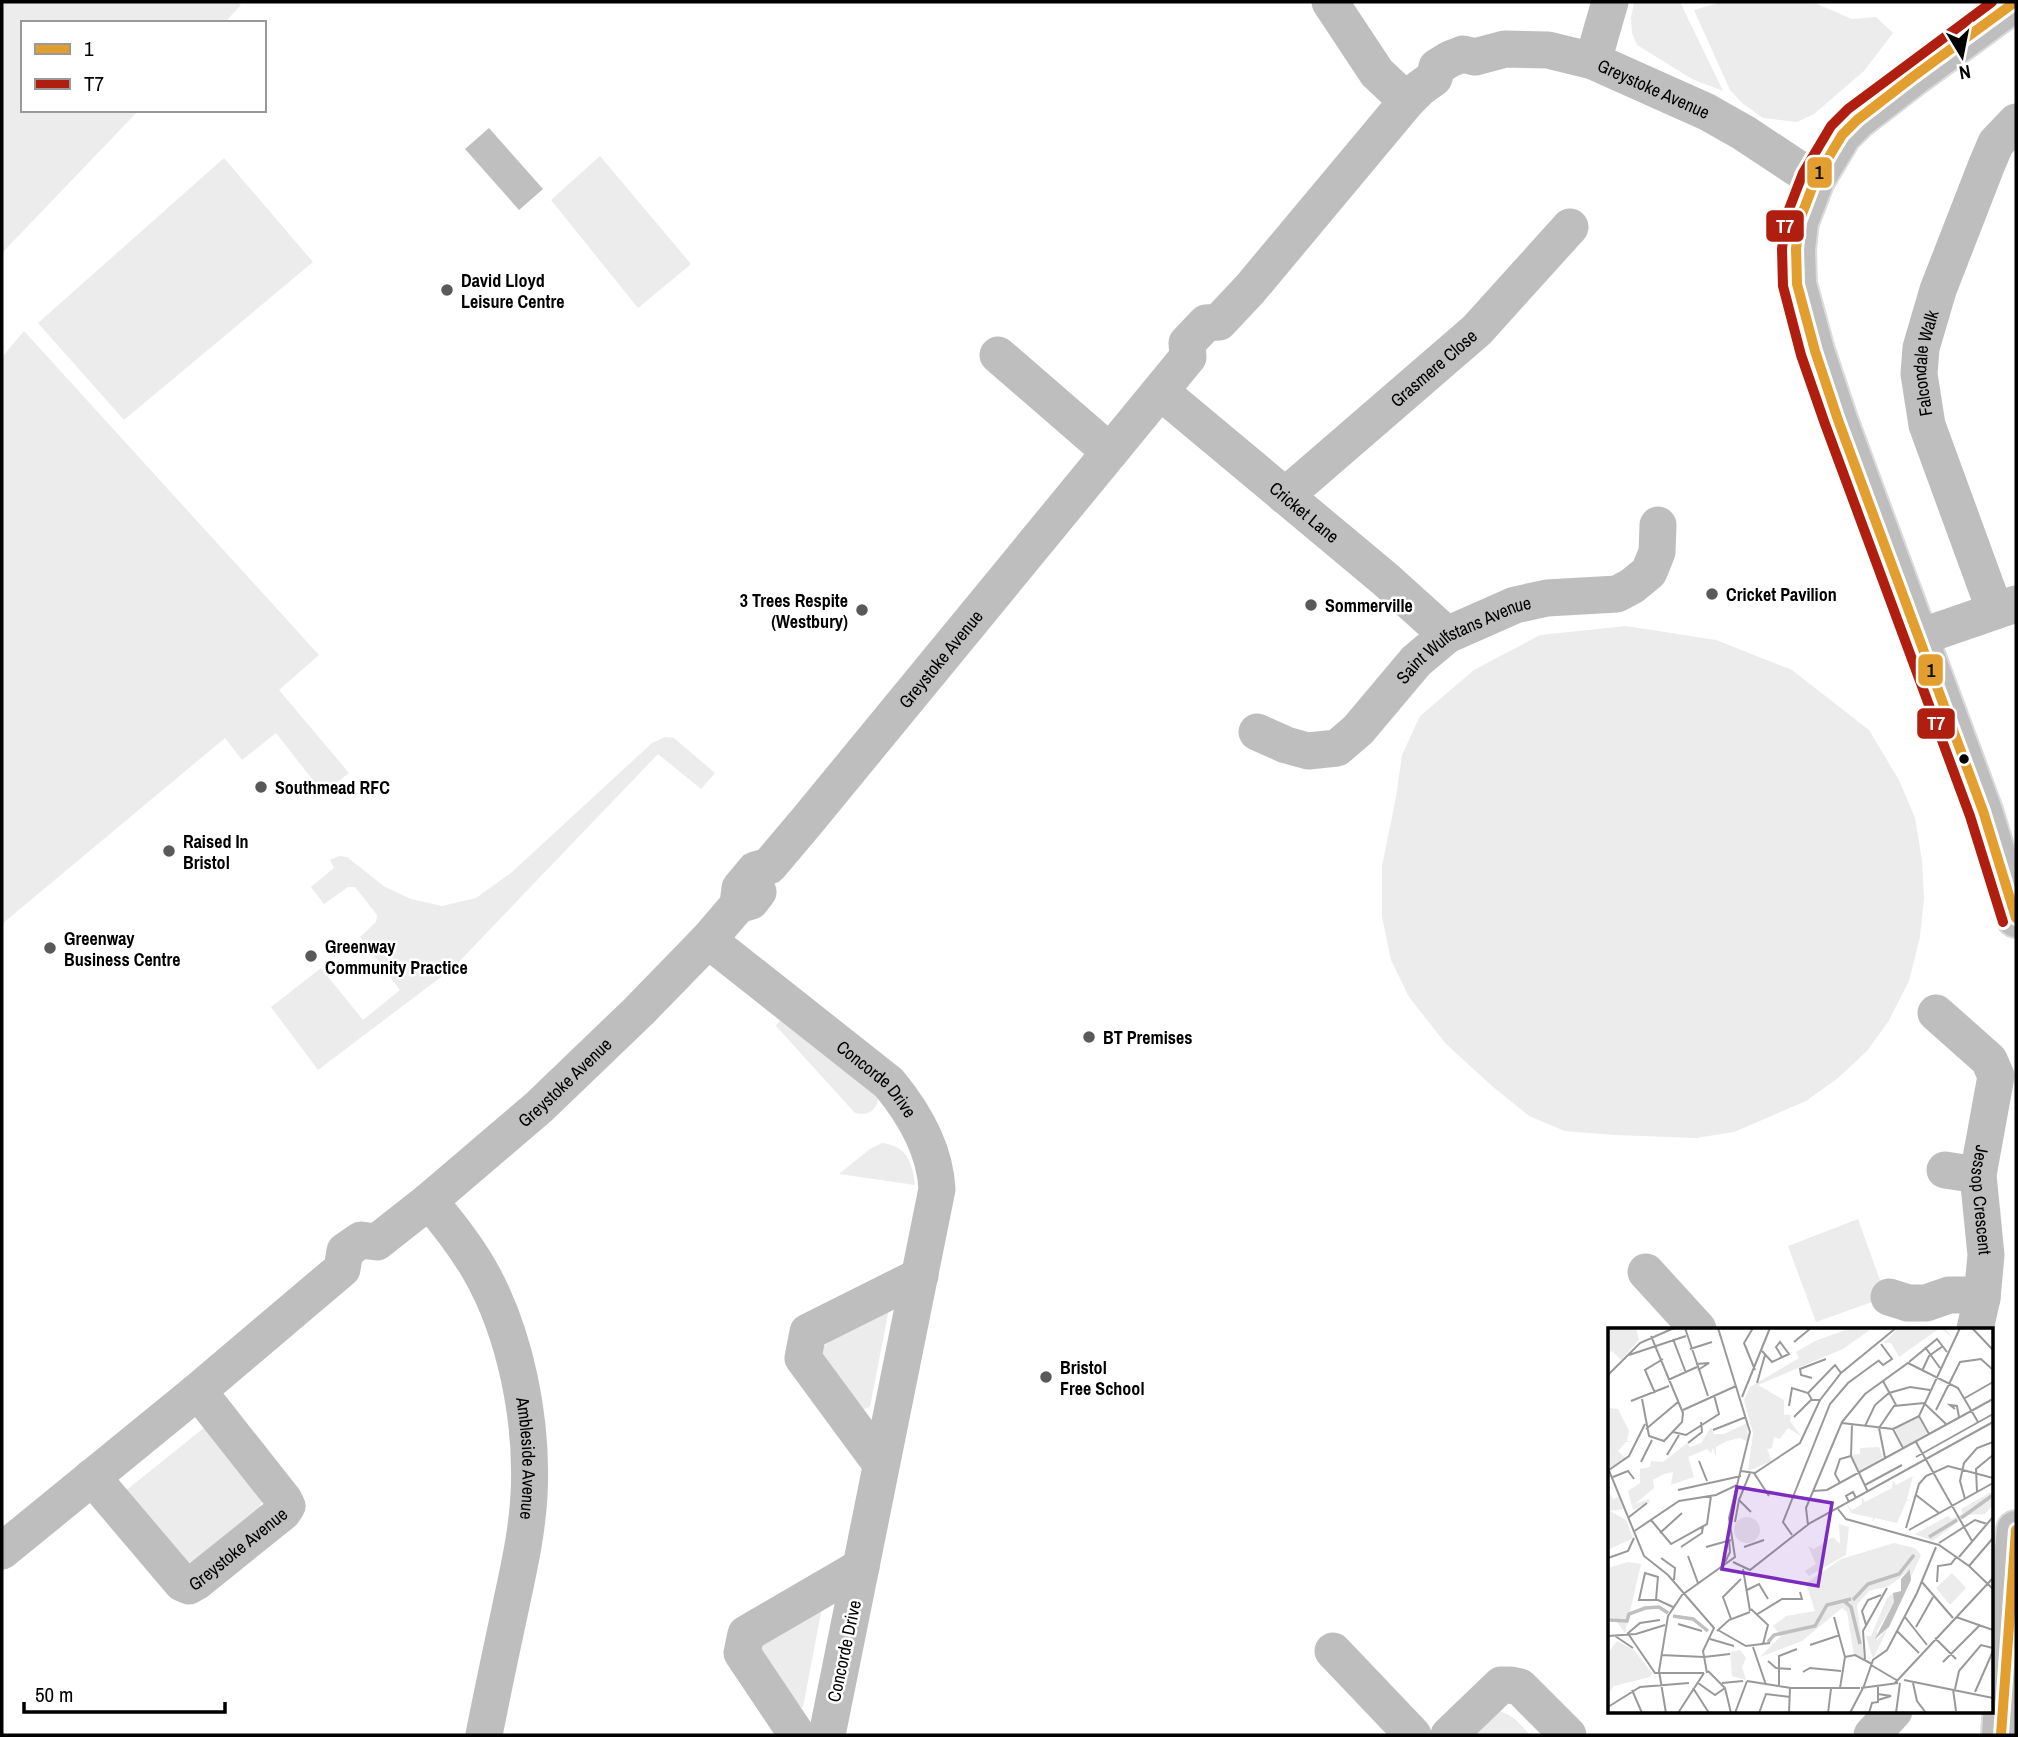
<svg xmlns="http://www.w3.org/2000/svg" width="2018" height="1737" font-family="'Archivo Narrow',sans-serif">
	<style>
		.green { fill: #ececec }
		.water { fill: #bfbfbf }
		.lines { fill: none; stroke-linecap: round; stroke-linejoin: round }
		.major-casing { stroke: #dbdbdb; stroke-width: 42 }
		.minor { stroke: #bebebe; stroke-width: 37 }
		.major { stroke: #bebebe; stroke-width: 38 }
		.bus-1-casing { stroke: #fff; stroke-width: 16 }
		.bus-2-casing { stroke: #fff; stroke-width: 16 }
		.bus-1 { stroke: #e29e2e; stroke-width: 10 }
		.bus-2 { stroke: #af1e0e; stroke-width: 10 }
		.poi-dot { fill: #595959; stroke: #fff; stroke-width: 2.5 }
		.bus-dot { fill: #000; stroke: #fff; stroke-width: 2.5 }
		.labels { text-anchor: middle; dominant-baseline: central; stroke-width: 5; stroke-linejoin: round; paint-order: stroke }
		.street-label { font-size: 18px; fill: #000; stroke: #fff }
		.poi-label { font-size: 18px; font-weight: bold; fill: #000; stroke: #fff; text-anchor: start }
		.inset-river { fill: none; stroke: #bfbfbf; stroke-width: 3.5 }
		.inset-road { fill: none; stroke: #999; stroke-width: 2 }
		.view { fill: #7b2cbf; fill-opacity: 0.15; stroke: #7b2cbf; stroke-width: 3.5 }
		.inset-edge { fill: none; stroke: #000; stroke-width: 3.5 }
		.line-badge { stroke: #fff; stroke-width: 2.5 }
		.badge-label { font-size: 19px; text-anchor: middle; font-weight: bold; fill: #fff }
		.pale-badge-label { font-size: 19px; text-anchor: middle; font-weight: bold; fill: #111 }
	</style>
	<rect width="100%" height="100%" fill="#fff"/>
	<!-- green -->
	<g class="green">
		<polygon points="2,2 236,2 241,5 224,23 23,23 23,110 139,110 2,253"/>
		<polygon points="1634,2 1680,2 1723,91 1692,79 1637,45 1632,33 1631,18"/>
		<polygon points="1721,2 1795,2 1817,4 1852,19 1876,17 1893,33 1864,71 1814,114 1797,122 1763,118 1742,103 1730,90 1694,10"/>
		<polygon points="600,156 691,264 638,308 551,200"/>
		<polygon points="224,158 313,262 124,420 38,323"/>
		<polygon points="24,331 319,655 279,690 349,773 323,793 276,733 242,760 225,738 2,924 2,357"/>
		<polygon points="1626,626 1716,640 1792,670 1869,730 1899,780 1915,818 1922,860 1924,899 1920,937 1909,981 1888,1022 1867,1051 1838,1078 1806,1101 1734,1132 1696,1138 1614,1135 1565,1131 1529,1116 1492,1086 1446,1044 1409,997 1391,960 1382,917 1382,866 1396,797 1402,755 1420,716 1474,670 1540,635"/>
		<polygon points="665,737 674,738 715,773 701,789 658,754 453,968 318,1070 271,1007 321,968 363,1020 400,990 360,937 376,922 377,915 355,887 348,887 324,904 311,887 334,868 330,860 339,856 347,857 385,887 411,899 442,906 476,898 512,872 652,743"/>
		<path d="M782 1018 878 1097C878 1110 867 1117 855 1113L776 1026Z"/>
		<path d="M882 1143C907 1146 912 1162 915 1185L839 1174 870 1149Z"/>
		<polygon points="1858,1219 1886,1297 1816,1322 1788,1246"/>
		<polygon points="883,1305 889,1309 870,1407 861,1410 820,1353 821,1348"/>
		<polygon points="210,1423 261,1495 262,1502 257,1513 189,1564 119,1496"/>
		<polygon points="822,1608 803,1707 793,1710 754,1648"/>
		<path d="M1498 1711C1513 1714 1520 1724 1530 1735H1472Z"/>
	</g>
	<!-- water -->
	<polygon class="water" points="489,128 543,189 519,210 465,149"/>
	<g class="lines">
		<!-- major casing -->
		<g class="major-casing">
			<g id="major">
				<polyline points="2015,2 1914,76 1857,120 1842,135 1815,180 1799,222 1796,249 1797,284 1815,351 1838,420 1983,811 2016,918"/>
				<polyline points="2001,1735 2012,1569 2016,1530"/>
			</g>
		</g>
		<!-- minor -->
		<g class="minor">
			<polyline points="1330,2 1377,73 1407,101"/>
			<polyline points="1593,61 1610,2"/>
			<polyline points="998,355 1110,452"/>
			<path id="s1" d="M1161 392 1385 579 1447 635"/>
			<path id="s2" d="M1285 496 1477 330 1570 227"/>
			<path id="s3" d="M1995 611 1927 425 1919 374 1921 348 1938 290 1987 164 1996 143 2016 122"/>
			<polyline points="1920,637 2016,604"/>
			<path id="s4" d="M1257 732 1286 745 1308 751 1337 748 1358 730 1416 661 1447 635 1515 605 1547 598 1617 594 1632 586 1649 572 1657 552 1658 525"/>
			<path id="s5" d="M738 905 740 888 755 870 769 866 807 821 1188 357 1187 343 1206 323 1219 322 1250 289 1407 101 1420 88 1434 78 1437 67 1450 59 1463 54 1475 57 1505 49 1548 50 1593 61 1707 112 1744 133 1815 180"/>
			<path id="s6" d="M708 940 889 1083C913 1112 935 1150 937 1189L827 1735"/>
			<path id="s7" d="M1936 1013 1989 1060 1996 1076 1978 1175 1986 1255 1982 1298 1975 1329"/>
			<polyline points="1945,1170 1978,1175"/>
			<path id="s8" d="M429 1201C447 1222 465 1245 479 1269 516 1333 533 1422 529 1495 527 1534 518 1572 510 1610 501 1652 492 1694 484 1735"/>
			<polyline points="1646,1272 1698,1329"/>
			<polyline points="1889,1297 1908,1303 1926,1303 1949,1295 1971,1295 1982,1298"/>
			<polyline points="881,1464 803,1358 808,1332 920,1276"/>
			<path id="s9" d="M92 1477 182 1583 189 1586 196 1582 283 1512 287 1506 284 1500 198 1391"/>
			<path id="s10" d="M2 1551 198 1391 342 1269 345 1251 361 1240 377 1242 429 1201 539 1107 639 1011 708 940 738 905 751 901 758 892"/>
			<polyline points="1333,1651 1413,1735"/>
			<polyline points="797,1735 742,1653 746,1634 861,1567"/>
			<polyline points="1449,1735 1501,1685 1510,1685 1520,1687 1568,1735"/>
			<polyline points="1872,1735 1894,1711"/>
		</g>
		<!-- major -->
		<use href="#major" class="major"/>
		<!-- bus-1 casing -->
		<g class="bus-1-casing">
			<g id="bus-1">
				<polyline points="2015,2 1914,76 1857,120 1842,135 1815,180 1799,222 1796,249 1797,284 1815,351 1838,420 1983,811 2016,918"/>
				<polyline points="2001,1735 2016,1530"/>
			</g>
		</g>
		<!-- bus-2 casing -->
		<g class="bus-2-casing">
			<polyline id="bus-2" points="1992,2 1848,109 1831,126 1803,173 1786,217 1782,249 1783,286 1801,355 1825,424 1970,816 2003,922"/>
		</g>
		<!-- bus-1 -->
		<use href="#bus-1" class="bus-1"/>
		<!-- bus-2 -->
		<use href="#bus-2" class="bus-2"/>
	</g>
	<!-- markers -->
	<g class="poi-dot">
		<circle cx="447" cy="290" r="7"/>
		<circle cx="1712" cy="594" r="7"/>
		<circle cx="1311" cy="605" r="7"/>
		<circle cx="862" cy="610" r="7"/>
		<circle cx="261" cy="787" r="7"/>
		<circle cx="169" cy="851" r="7"/>
		<circle cx="50" cy="948" r="7"/>
		<circle cx="311" cy="956" r="7"/>
		<circle cx="1089" cy="1037" r="7"/>
		<circle cx="1046" cy="1377" r="7"/>
	</g>
	<circle class="bus-dot" cx="1964" cy="759" r="6"/>
	<g class="labels">
		<!-- street labels -->
		<g class="street-label">
			<text stroke="none"><textPath href="#s5" startOffset="1335">Greystoke Avenue</textPath></text>
			<text stroke="none"><textPath href="#s3" startOffset="261">Falcondale Walk</textPath></text>
			<text stroke="none"><textPath href="#s2" startOffset="196">Grasmere Close</textPath></text>
			<text stroke="none"><textPath href="#s1" startOffset="187">Cricket Lane</textPath></text>
			<text stroke="none"><textPath href="#s4" startOffset="254">Saint Wulfstans Avenue</textPath></text>
			<text stroke="none"><textPath href="#s5" startOffset="324">Greystoke Avenue</textPath></text>
			<text stroke="none"><textPath href="#s10" startOffset="742">Greystoke Avenue</textPath></text>
			<text stroke="none"><textPath href="#s6" startOffset="219">Concorde Drive</textPath></text>
			<text stroke="none"><textPath href="#s7" startOffset="214">Jessop Crescent</textPath></text>
			<text stroke="none"><textPath href="#s8" startOffset="282">Ambleside Avenue</textPath></text>
			<text stroke="none"><textPath href="#s9" startOffset="208">Greystoke Avenue</textPath></text>
			<text transform="translate(844 1651) rotate(-78)">Concorde Drive</text>
		</g>
		<!-- poi labels -->
		<g class="poi-label">
			<text x="461" y="280">David Lloyd<tspan x="461" dy="21">Leisure Centre</tspan></text>
			<text x="1726" y="594">Cricket Pavilion</text>
			<text x="848" y="600" text-anchor="end">3 Trees Respite<tspan x="848" dy="21">(Westbury)</tspan></text>
			<text x="1325" y="605">Sommerville</text>
			<text x="275" y="787">Southmead RFC</text>
			<text x="183" y="841">Raised In<tspan x="183" dy="21">Bristol</tspan></text>
			<text x="64" y="938">Greenway<tspan x="64" dy="21">Business Centre</tspan></text>
			<text x="325" y="946">Greenway<tspan x="325" dy="21">Community Practice</tspan></text>
			<text x="1103" y="1037">BT Premises</text>
			<text x="1060" y="1367">Bristol<tspan x="1060" dy="21">Free School</tspan></text>
		</g>
	</g>
	<!-- overview -->
	<g transform="translate(1608 1328)">
		<rect width="385" height="385" fill="#fff"/>
		<path d="M0 0H28L31 12 13 32 4 23 0 26ZM243 0 262 2 235 21 150 57 176 72V87H183L182 93 193 108 180 100 172 111 166 109 164 120 159 121 164 133 140 143 145 105 136 72 142 59 191 30 188 24 207 13ZM290 0H336L345 10 332 0 291 29 283 15H276ZM0 80 10 81 21 103 19 113 26 114H18L10 123 17 130 2 140ZM310 89 319 105 296 119 287 101ZM139 95 140 114 132 110 119 113 108 119V129L105 120 103 125 99 121 80 129 86 149 63 157 65 144 56 146 45 152 46 160 27 176 41 171 42 174 25 182 20 163 32 155V141L42 139 43 133 55 134 79 115 82 119 93 115 103 99 106 106H116ZM271 119 275 129 251 144 244 127 252 126V120ZM305 148 299 171 304 174 299 172 289 195 267 190 264 195 265 190 243 185 239 177 244 182 254 176V169L257 174 284 160 285 152 288 157ZM0 163 5 171 11 169 15 181 2 183 18 192 25 210 0 222ZM385 163V177L377 186 359 187 325 213 307 206 340 188 343 191 355 186 353 181ZM126 202a13 13 0 1 1 26 0a13 13 0 1 1-26 0ZM231 196 241 199 238 227 201 248 197 243 208 236 200 218 206 221 225 209 232 216ZM286 215 307 220 313 227 303 249V241L281 258 261 263 249 277 256 330 246 327 239 284 234 280 194 313 152 329 173 308 165 298 178 288 207 283 198 255 233 231ZM20 234 33 236 17 305 9 294 0 293V240ZM344 245 358 260 342 277 328 260ZM286 264V274L269 303V312L280 300 265 331 258 308H263L279 270ZM9 313 26 322 44 345 42 349 6 358 0 366V325ZM122 324 132 322 138 330 134 339 138 352 124 348Z" fill="#ececec"/>
		<path d="M302 241 303 252 281 299 267 311 286 274 285 265 293 263V251Z" fill="#bfbfbf"/>
		<path class="inset-river" d="M353 190 385 167M321 209 349 192M245 272 260 256 291 246 306 227M236 273 243 279 252 316M65 288 85 291 100 303M0 292 19 293 21 286 37 280 51 279 60 285M160 314 166 307 207 298 219 277 243 271"/>
		<path class="inset-road" d="M77 0 100 68M145 0 136 15 147 42M364 0 385 22M65 11 78 45M186 14 203 0M317 19 332 40M82 21 104 14M154 23 164 34 181 26 172 14 168 19 174 29M21 27 78 8M270 32 275 37 284 31 273 16M301 34 329 11 339 24M88 36 101 35 90 42M314 43 321 28 335 18M0 47 32 15 66 0M204 50 193 47 192 41 218 31M60 52 89 39M275 53 288 77M149 55 157 27M47 65 37 42 55 31M200 65 227 37 233 45M134 69 162 0M357 70 385 54M34 71 41 108 56 113 74 94 75 85 43 8M23 73 61 58M181 78 184 60 200 65 204 72H212M347 81 342 77 349 78 351 89M75 82 128 58M328 82 352 34 373 31 385 42M311 88 352 0M186 89 203 72M234 95 285 101M244 96 243 128 260 164M257 98 267 77 281 65 302 59 322 62M38 101 70 74M105 102 138 89M65 104 78 107 111 86 106 67M308 114 364 213M80 115 94 104 93 94M295 120 285 101 311 88 321 106M59 127 71 107M308 129 385 86M277 130 271 100 286 78 316 75 338 96M91 133 99 153M33 134 44 112M0 140 36 228 60 247 106 300 95 323 99 345M1 142 21 128 37 96M133 143 147 145 192 115 212 72 233 45 288 0M146 145 161 168M5 149 20 143 26 151M232 155 227 146 232 131 243 128M257 157 294 137M70 162 133 148M205 163 219 162 385 71M369 164 368 141 385 127M308 167 331 185M357 171 352 153 356 135 369 120 385 114M131 172 142 145M241 174 238 168 245 164 248 170M230 181 238 191 331 217 361 238 385 261M21 189 39 175M43 192 63 216 99 196 103 168M127 194 131 172 143 184M200 197 198 180 234 94 257 66 300 35 350 60 370 94M298 200 311 156 318 148 340 138 385 150M301 202 385 155M25 204 71 173 108 167 129 157M52 205 74 185M184 207 175 194 222 76 240 55 270 33M331 215 367 192 379 196M73 219 94 205 95 198M98 219 123 212M136 219 156 212M80 228 90 255M351 229 385 189M0 230 20 223 26 210M53 230 67 240 66 252M117 234 122 224 121 212M125 234 142 242 202 195 385 94M361 238 385 210M135 241 142 283M50 249 37 245 31 272H50L65 279M313 253 345 290M329 254 330 238 343 236 349 228M139 262 151 256 160 271M48 272 50 248M143 281 160 297 155 316M148 287 174 271H194L192 264M226 289 237 329 232 360M297 289 319 317M348 289 385 302M123 291 115 269 133 251M70 296 94 303M258 297 254 283 260 272 273 267M308 299 325 269M110 302 138 318 162 315M109 303 121 292 142 284M289 303 311 325M19 306 32 295 52 292M21 307 47 345H96M0 308 28 306 57 297M7 308 25 320M327 310 348 331M102 311 126 318M202 317 232 307M145 319 158 357M53 327 96 329M96 329 122 326M237 329 247 327 264 336M257 331 255 303 279 260M160 333 168 340 183 341M335 334 372 297M263 337 290 353M100 343 117 360 123 385M195 344 202 340 233 343M296 352 385 370M139 353 183 360H252M90 355 107 367 117 360M114 355 135 353M305 355 309 373 318 385M286 356 385 250M171 357V328L189 321M256 358 265 332 279 322 309 265 328 219M85 360 101 385M253 360 290 355M345 361 348 383M347 361 351 343 373 317 385 320M24 362 34 385M367 364 385 323M270 372 283 368 270 366M0 379 32 359 81 355M58 385 51 343 60 288 74 267 127 229 121 190 142 104 110 0M70 385 96 345M127 385 139 353M151 385 158 366 182 369M181 385 182 360M220 385 223 361M242 385 256 358M261 385 264 375 270 374V359M288 385 292 355"/>
		<path class="view" d="M129 159 224 175 210 258 114 241Z"/>
		<rect width="385" height="385" class="inset-edge"/>
	</g>
	<g class="line-badge">
		<rect x="1806" y="156" width="27" height="33" rx="7" fill="#e29e2e"/>
		<rect x="1765" y="209" width="40" height="34" rx="7" fill="#af1e0e"/>
		<rect x="1917" y="653" width="27" height="34" rx="7" fill="#e29e2e"/>
		<rect x="1916" y="707" width="40" height="33" rx="7" fill="#af1e0e"/>
	</g>
	<g class="badge-label">
		<text x="1785" y="233">T7</text>
		<text x="1936" y="730">T7</text>
	</g>
	<g class="pale-badge-label">
		<text x="1819" y="179">1</text>
		<text x="1931" y="677">1</text>
	</g>
	<!-- border -->
	<rect width="2018" height="1737" fill="none" stroke="#000000" stroke-width="7"/>
	<!-- legend -->
	<rect x="21" y="21" width="245" height="91" fill="#ffffff" stroke="#999999" stroke-width="2"/>
	<rect x="35" y="44" width="35" height="10" fill="#e29e2e" stroke="#999999" stroke-width="2"/>
	<text x="84" y="56" font-size="21" fill="#000000">1</text>
	<rect x="35" y="79" width="35" height="10" fill="#af1e0e" stroke="#999999" stroke-width="2"/>
	<text x="84" y="91" font-size="21" fill="#000000">T7</text>
	<!-- north arrow -->
	<g transform="translate(1962 56) rotate(170)" stroke="#ffffff" stroke-width="5" paint-order="stroke">
	<path d="M0-5L12 26L0 18L-12 26Z" fill="#000000"/>
	<text y="-10" font-size="19" font-weight="bold" text-anchor="middle" fill="#000000">N</text>
	</g>
	<!-- scale -->
	<path d="M24 1702v10h201v-10" fill="none" stroke="#000000" stroke-width="3.5"/>
	<text x="35" y="1702" font-size="21" fill="#000000" stroke="#ffffff" stroke-width="5" paint-order="stroke">50 m</text>
</svg>
